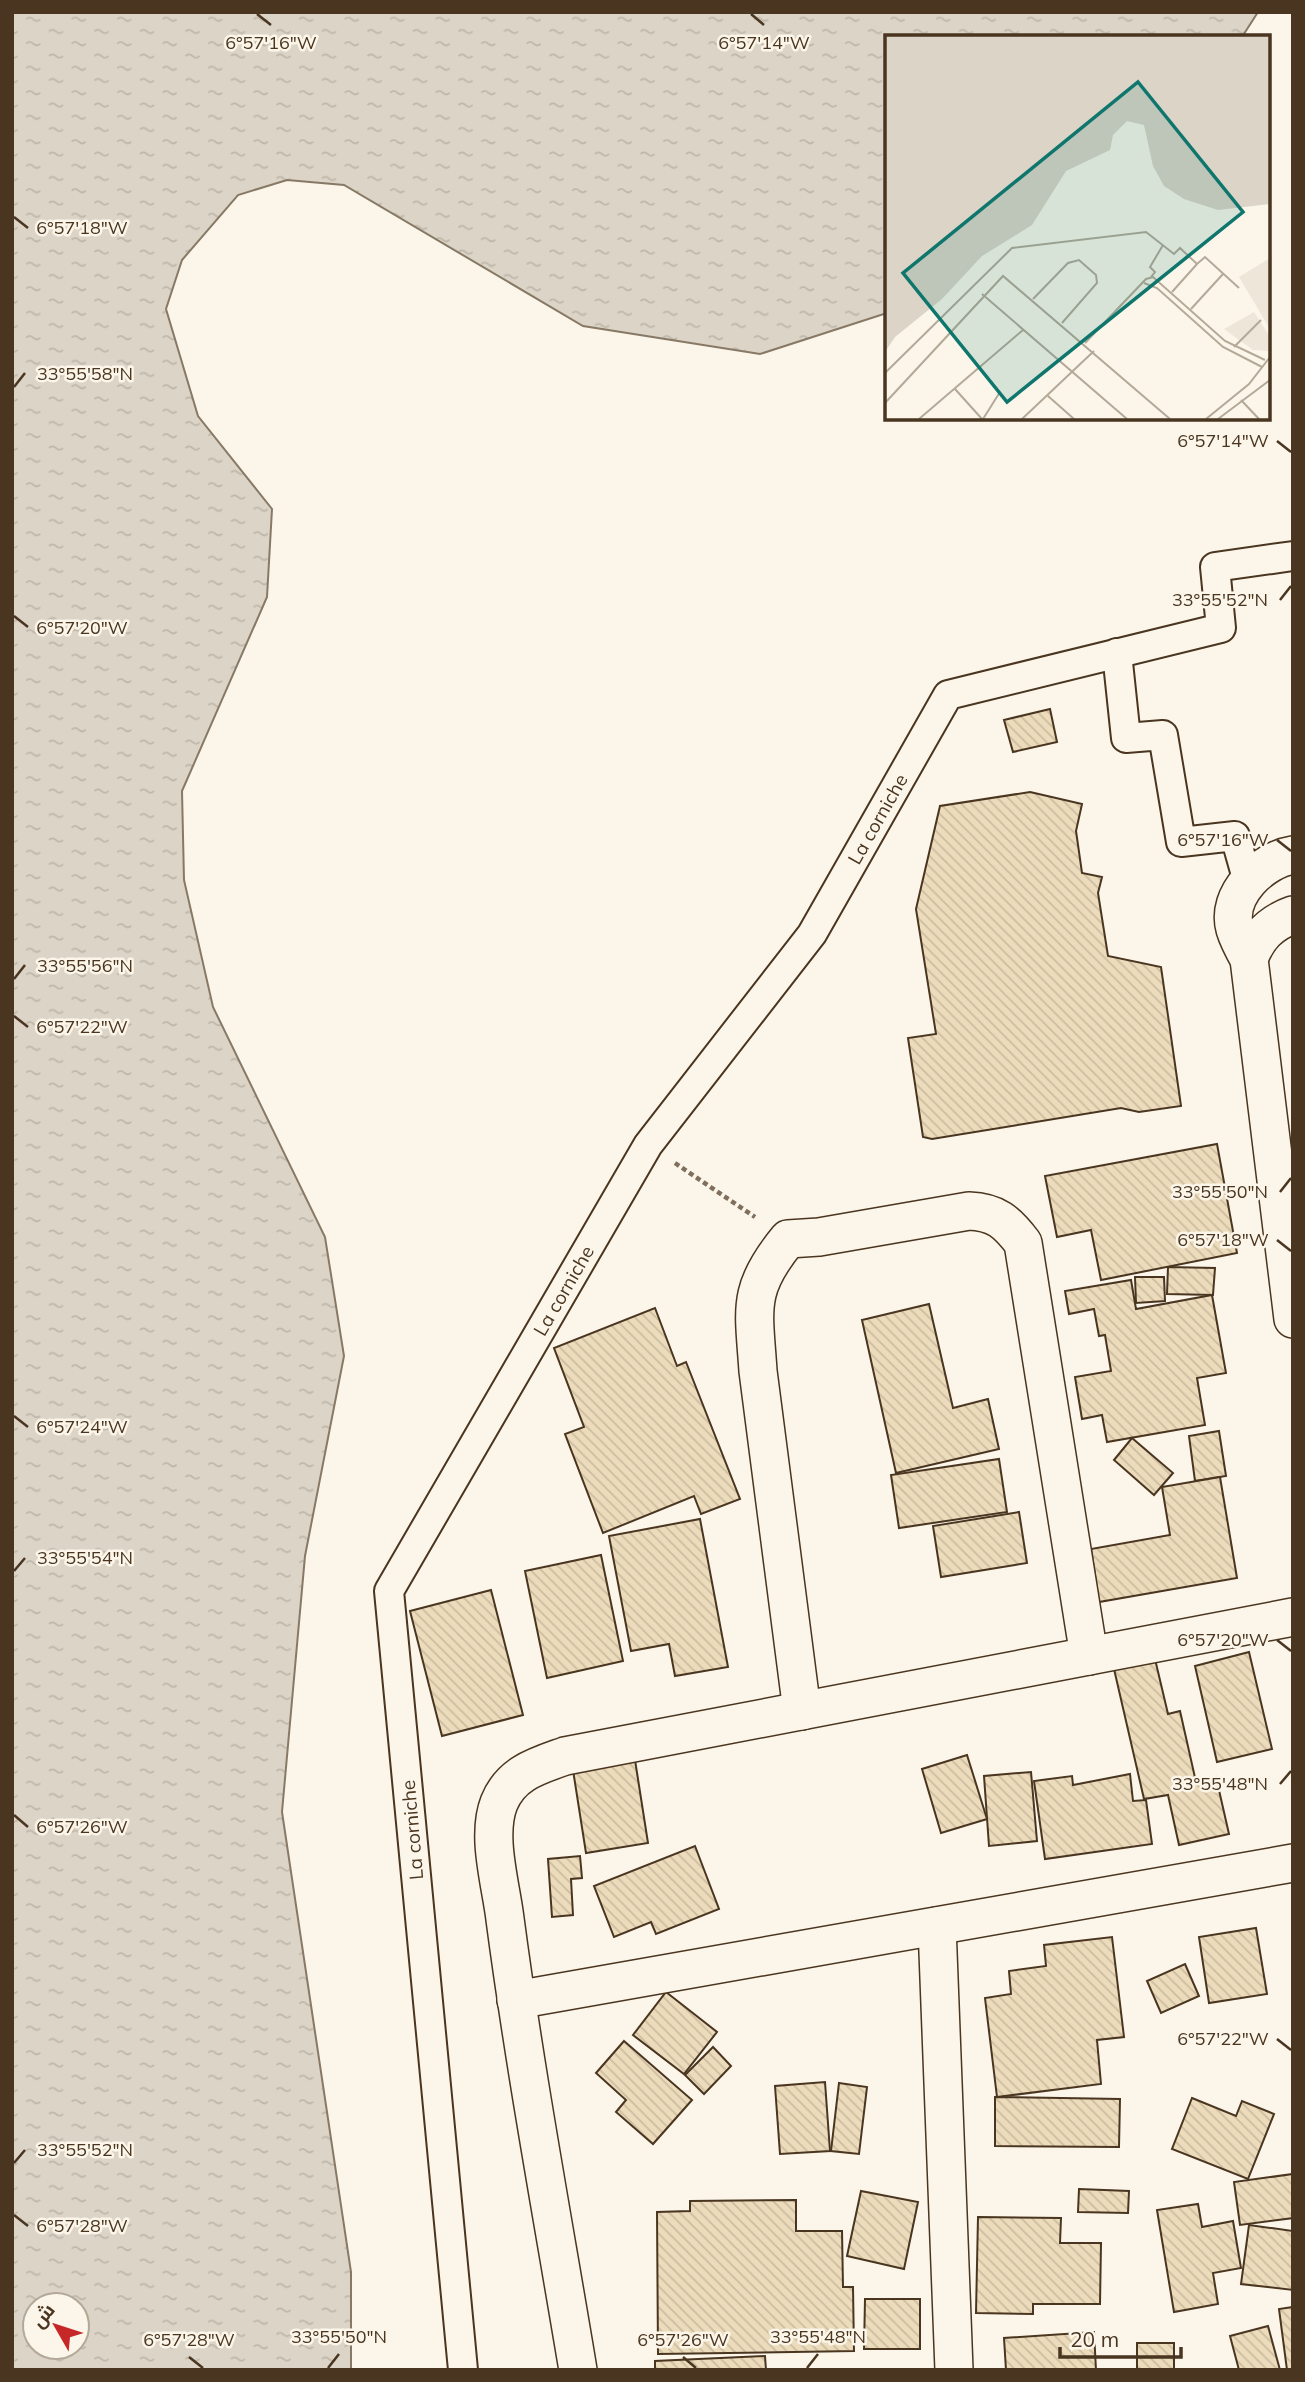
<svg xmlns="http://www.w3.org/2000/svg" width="1305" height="2382" font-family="Mulish,Cairo,sans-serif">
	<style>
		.water { fill: url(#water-ripples); stroke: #887966; stroke-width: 2; fill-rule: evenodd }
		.building { fill: url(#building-back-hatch); stroke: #4a3520; stroke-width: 2 }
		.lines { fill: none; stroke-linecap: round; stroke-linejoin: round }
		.pedestrian-casing { stroke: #4a3520; stroke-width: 32 }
		.minor-casing { stroke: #4a3520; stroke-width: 40 }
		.path { stroke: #7f6f5c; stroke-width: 4.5; stroke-dasharray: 5 3.5; stroke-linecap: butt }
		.pedestrian { stroke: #fbf6e9; stroke-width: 28 }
		.minor { stroke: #fbf6e9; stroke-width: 37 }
		.ticks { fill: none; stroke: #4a3520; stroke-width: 2.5 }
		.labels { text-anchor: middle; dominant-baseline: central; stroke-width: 5; stroke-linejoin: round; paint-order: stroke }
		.street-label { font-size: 19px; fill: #4a3520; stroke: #fbf6e9 }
		.inset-road { fill: none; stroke: #b4a999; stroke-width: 2 }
		.view { fill: #0f766e; fill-opacity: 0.15; stroke: #0f766e; stroke-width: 3.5 }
		.inset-edge { fill: none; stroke: #4a3520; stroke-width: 3.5 }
		.ticks-label { font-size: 18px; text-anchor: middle; fill: #4a3520; stroke: #fbf6e9; stroke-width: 5; stroke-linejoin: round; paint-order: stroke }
	</style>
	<defs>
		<pattern id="water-ripples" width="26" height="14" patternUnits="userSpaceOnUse" patternTransform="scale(1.75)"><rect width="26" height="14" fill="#dcd4c6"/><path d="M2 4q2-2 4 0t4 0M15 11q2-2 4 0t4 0" fill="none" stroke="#beb7aa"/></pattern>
		<pattern id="building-back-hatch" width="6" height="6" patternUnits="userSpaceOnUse" patternTransform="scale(1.75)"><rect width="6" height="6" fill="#ecdcbc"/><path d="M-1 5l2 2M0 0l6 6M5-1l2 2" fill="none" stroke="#ccbda1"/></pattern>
	</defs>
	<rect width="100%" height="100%" fill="#fbf6e9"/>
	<!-- water -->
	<path class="water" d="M12 12H1258L1242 37H887V313L760 354 583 326 344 185 287 180 238 195 182 260 166 309 198 416 272 509 267 597 182 791 184 880 213 1007 325 1237 344 1356 305 1556 282 1812 351 2272V2370H12ZM35 2305H77V2347H35Z"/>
	<!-- building -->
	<g class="building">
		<polygon points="1050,709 1057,742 1013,752 1004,720"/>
		<polygon points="1030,792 1082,804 1076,831 1082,873 1102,877 1098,893 1108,956 1161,967 1181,1106 1139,1112 1121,1108 932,1139 923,1137 908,1038 936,1034 916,909 940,806"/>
		<polygon points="1217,1144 1237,1253 1101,1280 1091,1230 1057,1237 1045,1176"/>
		<polygon points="1168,1267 1215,1268 1213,1295 1167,1294"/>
		<polygon points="1135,1277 1164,1277 1165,1301 1136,1303"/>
		<polygon points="1131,1280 1136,1309 1212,1295 1226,1373 1197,1378 1205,1425 1107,1442 1102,1415 1082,1419 1075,1377 1111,1371 1105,1335 1099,1336 1094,1309 1069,1314 1065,1291"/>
		<polygon points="929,1304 953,1408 988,1399 999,1449 896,1473 862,1320"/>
		<polygon points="655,1308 677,1366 686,1362 740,1499 701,1514 694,1496 603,1533 565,1434 584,1427 554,1348"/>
		<polygon points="1219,1431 1226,1476 1195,1481 1189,1436"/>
		<polygon points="1132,1438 1173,1473 1154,1495 1114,1460"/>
		<polygon points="999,1459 1007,1512 899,1528 891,1475"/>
		<polygon points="1220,1477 1237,1578 1099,1602 1091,1549 1170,1535 1162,1487"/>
		<polygon points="1019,1512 1027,1563 941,1577 933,1526"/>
		<polygon points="700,1519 728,1667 675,1676 669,1644 631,1651 609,1536"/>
		<polygon points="601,1555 623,1661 547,1678 525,1571"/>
		<polygon points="491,1590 523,1715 442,1736 410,1611"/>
		<polygon points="1249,1652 1272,1749 1217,1762 1195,1666"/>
		<polygon points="1155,1659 1168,1714 1180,1711 1196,1782 1216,1777 1229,1834 1179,1845 1168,1795 1144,1799 1114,1669"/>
		<polygon points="967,1755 987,1819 941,1833 922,1769"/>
		<polygon points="635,1760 648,1843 586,1853 573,1770"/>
		<polygon points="1031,1772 1037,1841 989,1846 984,1776"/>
		<polygon points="1130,1774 1133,1801 1146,1800 1152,1844 1045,1859 1034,1781 1072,1776 1073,1785"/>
		<polygon points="695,1846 719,1909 656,1934 651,1922 614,1937 594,1886"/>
		<polygon points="580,1856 582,1878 571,1879 573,1915 552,1917 548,1859"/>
		<polygon points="1256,1928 1267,1994 1209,2003 1199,1937"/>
		<polygon points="1112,1937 1124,2037 1097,2040 1101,2084 997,2097 985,1998 1011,1994 1009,1971 1046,1966 1044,1945"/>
		<polygon points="1185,1964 1199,1996 1161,2013 1147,1981"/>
		<polygon points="666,1992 717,2032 684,2074 633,2035"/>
		<polygon points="624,2041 692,2100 653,2144 616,2112 626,2100 596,2073"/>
		<polygon points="713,2047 731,2066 704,2094 685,2075"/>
		<polygon points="825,2082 830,2151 780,2154 775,2086"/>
		<polygon points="839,2083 867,2087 859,2154 831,2151"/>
		<polygon points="995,2097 1120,2099 1119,2147 995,2146"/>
		<polygon points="1192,2098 1236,2116 1242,2101 1274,2114 1248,2179 1172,2149"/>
		<polygon points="1293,2174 1293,2218 1240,2225 1234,2182"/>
		<polygon points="1079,2189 1129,2191 1128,2213 1078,2212"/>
		<polygon points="861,2191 918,2202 904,2269 847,2256"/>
		<polygon points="796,2200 796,2231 842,2231 843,2287 853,2287 854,2351 658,2354 657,2212 690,2211 690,2201"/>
		<polygon points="1198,2204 1202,2227 1233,2221 1241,2268 1213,2273 1218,2304 1174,2312 1157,2210"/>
		<polygon points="978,2217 1061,2218 1060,2243 1101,2243 1100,2304 1033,2304 1033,2314 976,2313"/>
		<polygon points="1249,2225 1293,2231 1293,2290 1241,2284"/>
		<polygon points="865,2299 920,2299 920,2349 864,2349"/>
		<polygon points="1293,2307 1293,2370 1287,2370 1279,2309"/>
		<polygon points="1268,2326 1280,2370 1239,2370 1230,2336"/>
		<polygon points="1094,2332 1096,2370 1006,2370 1004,2338"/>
		<rect x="1137" y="2343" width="37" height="27"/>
		<polygon points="765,2356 766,2370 655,2370 655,2361"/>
	</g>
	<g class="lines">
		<!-- pedestrian casing -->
		<g class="pedestrian-casing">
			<g id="pedestrian">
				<polyline points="1117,653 1126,738 1163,735 1181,842 1235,836 1248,882"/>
				<path id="s1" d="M463 2370 389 1591 648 1145 812 934 948 695 1221 628 1215 567 1293 556"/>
			</g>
		</g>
		<!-- minor casing -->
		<g class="minor-casing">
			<g id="minor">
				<path d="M1293 855C1262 860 1225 895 1235 929 1238 939 1244 950 1249 959L1293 1319"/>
				<path d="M1249 959C1257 937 1270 923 1293 915"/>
				<path d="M802 1711 758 1371C754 1309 746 1290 788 1239L819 1237 969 1211C996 1212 1007 1222 1023 1243L1089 1656"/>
				<polyline points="937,1926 954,2370"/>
				<polyline points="516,2000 1293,1863"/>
				<path d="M578 2370C553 2220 525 2070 505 1919 501 1885 486 1836 499 1803 511 1773 537 1766 565 1756L1293 1617"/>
			</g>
		</g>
		<!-- path -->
		<polyline class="path" points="675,1163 755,1217"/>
		<!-- pedestrian -->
		<use href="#pedestrian" class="pedestrian"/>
		<!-- minor -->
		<use href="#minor" class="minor"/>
	</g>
	<!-- ticks -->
	<path class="ticks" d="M257 14 271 25M751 14 764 25M14 217 28 228M14 387 25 373M1277 441 1291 452M1280 600 1291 586M14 616 28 627M1277 840 1291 851M14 979 25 965M14 1016 28 1027M1280 1192 1291 1178M1277 1240 1291 1251M14 1416 28 1427M14 1571 25 1558M1277 1640 1291 1651M1280 1784 1291 1771M14 1815 28 1827M1277 2039 1291 2050M14 2163 25 2150M14 2215 28 2226M189 2357 203 2368M683 2357 696 2368M328 2368 339 2354M807 2368 818 2354"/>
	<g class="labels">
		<!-- street labels -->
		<g class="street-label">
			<text stroke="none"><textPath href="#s1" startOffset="1698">La corniche</textPath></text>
			<text stroke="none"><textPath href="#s1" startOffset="1130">La corniche</textPath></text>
			<text transform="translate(412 1830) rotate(-95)">La corniche</text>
		</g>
	</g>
	<!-- overview -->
	<g transform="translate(885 35)">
		<rect width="385" height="385" fill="#fbf6e9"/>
		<path d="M385 223V294L354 242ZM369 277 385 302V316L368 315 339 294Z" fill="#ede6d9"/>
		<path d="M0 1H385V169L333 175 299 164 279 151 268 131 259 90 242 86 228 100 225 115 181 136 147 190 97 221 57 264 10 302 0 317Z" fill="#dcd4c6"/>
		<path class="inset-road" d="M266 242 270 237 265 232 278 210M259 248 272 253 338 312 377 332M287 257 312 229M97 259 242 384M148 264 183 228 194 225 211 240 212 248 177 288M306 274 338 239M200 308 261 244 268 242 340 306 380 325M349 312 376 285M0 338 127 213 261 197 289 219 295 213 312 229 320 222 354 253M70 354 97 384M163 361 189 384M356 365 374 384M0 368 118 241 285 384M34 384 138 295M98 384 115 357M137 384 209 316M321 384 364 349 385 322M333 384 385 345"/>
		<path class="view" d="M253 47 358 177 122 367 18 238Z"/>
		<rect width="385" height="385" class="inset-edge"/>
	</g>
	<g class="ticks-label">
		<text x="271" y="49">6°57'16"W</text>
		<text x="764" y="49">6°57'14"W</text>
		<text x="82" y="234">6°57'18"W</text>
		<text x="85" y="380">33°55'58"N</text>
		<text x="1223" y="447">6°57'14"W</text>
		<text x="1220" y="606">33°55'52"N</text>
		<text x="82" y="634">6°57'20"W</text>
		<text x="1223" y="846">6°57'16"W</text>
		<text x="85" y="972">33°55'56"N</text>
		<text x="82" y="1033">6°57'22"W</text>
		<text x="1220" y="1198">33°55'50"N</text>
		<text x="1223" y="1246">6°57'18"W</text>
		<text x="82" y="1433">6°57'24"W</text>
		<text x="85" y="1564">33°55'54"N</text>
		<text x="1223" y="1646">6°57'20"W</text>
		<text x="1220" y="1790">33°55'48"N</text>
		<text x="82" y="1833">6°57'26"W</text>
		<text x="1223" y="2045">6°57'22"W</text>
		<text x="85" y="2156">33°55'52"N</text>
		<text x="82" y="2232">6°57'28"W</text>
		<text x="339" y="2343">33°55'50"N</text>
		<text x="818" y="2343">33°55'48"N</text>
		<text x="189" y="2346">6°57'28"W</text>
		<text x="683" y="2346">6°57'26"W</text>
	</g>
	<!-- border -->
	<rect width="1305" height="2382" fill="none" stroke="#4a3520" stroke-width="28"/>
	<!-- north arrow -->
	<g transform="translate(56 2326) rotate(309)"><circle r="33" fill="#fbf6e9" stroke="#b4a999" stroke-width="2"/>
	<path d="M0-5L12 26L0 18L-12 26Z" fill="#c62828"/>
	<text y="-10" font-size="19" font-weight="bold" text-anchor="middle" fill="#4a3520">ش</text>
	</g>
	<!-- scale -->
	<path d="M1060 2347v10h121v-10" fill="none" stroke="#4a3520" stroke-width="3.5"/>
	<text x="1070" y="2347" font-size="21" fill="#4a3520" stroke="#fbf6e9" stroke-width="5" paint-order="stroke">20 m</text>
</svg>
